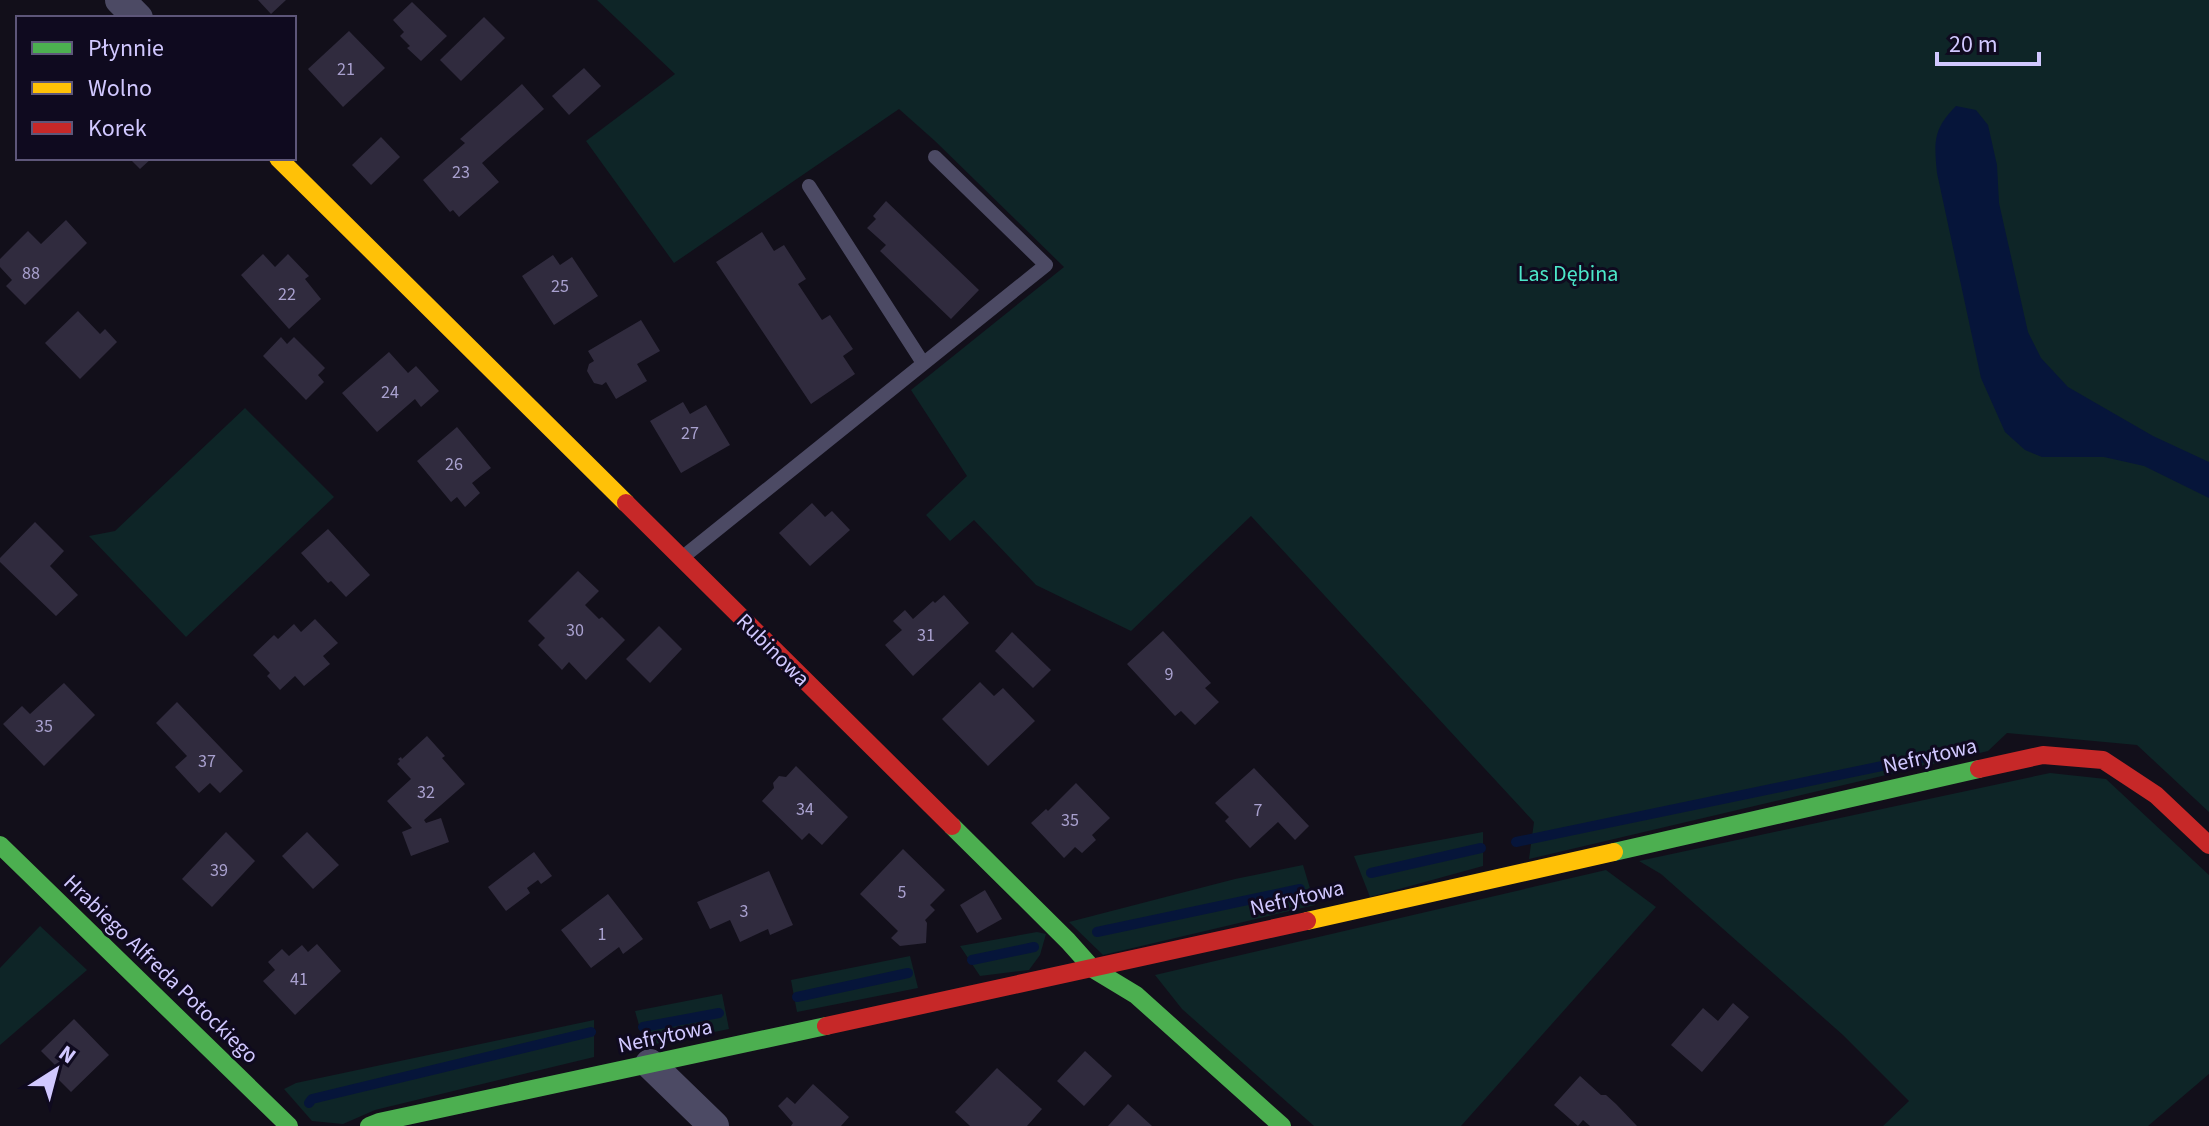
<svg xmlns="http://www.w3.org/2000/svg" width="2209" height="1126" font-family="'Source Sans 3',sans-serif">
	<style>
		.green { fill: #0e2527 }
		.water { fill: #06153a }
		.lines { fill: none; stroke-linecap: round; stroke-linejoin: round }
		.stream { stroke: #06153a; stroke-width: 10 }
		.building { fill: #302b3e }
		.lane { stroke: #4c4a64; stroke-width: 14 }
		.street { stroke: #4c4a64; stroke-width: 30 }
		.fast { stroke: #4caf50; stroke-width: 18 }
		.slow { stroke: #ffc107; stroke-width: 18 }
		.jam { stroke: #c62828; stroke-width: 18 }
		.labels { text-anchor: middle; dominant-baseline: central; stroke-width: 6; stroke-linejoin: round; paint-order: stroke }
		.number-label { font-size: 18px; fill: #a9a1cf }
		.park-label { font-size: 22px; fill: #4ce7c9; stroke: #0f0a1f }
		.street-label { font-size: 22px; fill: #d1c8ff; stroke: #0f0a1f }
	</style>
	<rect width="100%" height="100%" fill="#120f1a"/>
	<!-- green -->
	<g class="green">
		<polygon points="597,0 2209,0 2209,812 2137,745 2007,733 1988,751 1529,859 1534,822 1251,516 1131,631 1036,585 974,520 950,541 926,515 967,476 911,390 1064,267 935,141 899,109 674,263 586,141 675,74"/>
		<polygon points="245,408 334,497 186,637 89,536 115,531"/>
		<polygon points="2050,773 2106,779 2209,875 2209,1074 2148,1126 1883,1126 1909,1101 1843,1035 1661,874 1639,861"/>
		<polygon points="1483,832 1483,866 1370,897 1354,856"/>
		<polygon points="1303,865 1315,905 1103,955 1069,922 1235,879"/>
		<polygon points="1606,870 1656,907 1461,1126 1314,1126 1182,1009 1155,975"/>
		<polygon points="40,926 87,970 0,1045 0,968"/>
		<polygon points="1037,932 1046,934 1040,955 1029,970 980,976 960,946"/>
		<polygon points="910,956 918,988 797,1012 791,980"/>
		<polygon points="722,994 729,1029 645,1046 635,1011"/>
		<polygon points="594,1020 594,1057 375,1110 343,1124 312,1121 284,1089 296,1083"/>
	</g>
	<!-- water -->
	<path class="water" d="M1956 106 1976 110 1988 125 1997 165 1999 203 2028 332 2041 358 2068 387 2153 436 2209 462V498L2144 466 2104 457H2042L2025 450 2005 432 1981 378 1937 173C1934 142 1933 129 1956 106Z"/>
	<g class="lines">
		<!-- stream -->
		<g class="stream">
			<polyline points="1516,842 1964,749"/>
			<polyline points="1371,873 1481,848"/>
			<polyline points="1097,932 1300,889"/>
			<polyline points="972,960 1034,947"/>
			<polyline points="797,997 908,973"/>
			<polyline points="643,1027 719,1013"/>
			<polyline points="309,1103 312,1099 591,1032"/>
		</g>
	</g>
	<!-- building -->
	<g class="building">
		<polygon points="258,0 286,0 271,14"/>
		<polygon points="412,2 447,36 421,61 407,48 410,46 400,36 404,32 393,20"/>
		<polygon points="484,17 505,38 461,81 440,60"/>
		<polygon points="349,31 385,68 343,107 308,69"/>
		<polygon points="584,68 601,86 569,115 552,96"/>
		<polygon points="522,84 544,109 482,163 499,182 459,217 453,210 450,212 423,180 465,143 460,139"/>
		<polygon points="381,137 400,157 371,185 352,165"/>
		<polygon points="129,158 152,158 140,169"/>
		<polygon points="886,201 979,290 951,319 880,251 886,245 867,228 876,219 873,216"/>
		<polygon points="66,220 87,243 25,305 6,286 12,280 0,267 0,259 28,231 41,244"/>
		<polygon points="762,232 774,251 784,245 806,279 798,284 822,320 830,315 853,349 843,356 855,374 811,404 716,262"/>
		<polygon points="263,254 275,267 288,254 309,276 305,279 321,299 289,329 241,275"/>
		<polygon points="553,255 560,265 572,257 598,296 554,325 522,276"/>
		<polygon points="78,311 100,334 105,329 117,342 80,379 45,343"/>
		<polygon points="641,320 660,351 637,364 647,381 616,399 606,382 602,385 594,383 587,371 589,364 594,361 588,351"/>
		<polygon points="281,337 287,344 294,337 325,368 318,375 324,382 306,400 263,356"/>
		<polygon points="389,352 408,373 416,366 439,391 421,407 415,399 377,432 342,393"/>
		<polygon points="683,402 690,414 706,405 730,445 681,473 650,421"/>
		<polygon points="457,427 491,468 472,483 480,493 465,507 457,497 451,502 417,461"/>
		<polygon points="812,503 825,517 832,511 850,530 810,566 779,533"/>
		<polygon points="35,522 64,551 50,566 78,595 56,616 0,562 0,558"/>
		<polygon points="328,529 370,575 346,597 331,581 328,583 301,553"/>
		<polygon points="578,571 599,591 585,605 599,619 602,617 625,640 586,680 569,662 562,670 538,645 545,638 528,621"/>
		<polygon points="944,595 969,623 913,676 885,645 902,630 893,621 905,610 913,619 933,601 935,603"/>
		<polygon points="315,619 338,643 323,656 330,664 304,686 295,676 280,690 267,676 270,673 253,655 274,635 278,639 294,624 301,632"/>
		<polygon points="659,626 682,649 650,683 626,659"/>
		<polygon points="1163,631 1211,683 1205,688 1219,702 1195,725 1181,711 1175,716 1127,664"/>
		<polygon points="1012,632 1051,670 1033,688 995,651"/>
		<polygon points="980,682 994,696 1003,688 1035,721 988,766 942,719"/>
		<polygon points="64,683 95,715 44,766 3,724 22,706 30,714"/>
		<polygon points="177,702 243,771 220,793 210,783 199,793 175,767 187,756 156,723"/>
		<polygon points="427,736 445,756 442,758 465,784 424,820 426,823 441,818 449,842 411,856 402,832 412,828 387,801 411,779 397,764 400,761 398,759 401,757 402,759"/>
		<polygon points="796,766 848,817 822,845 809,833 802,840 762,801 774,788 773,783 779,776 786,777"/>
		<polygon points="1254,768 1309,826 1295,840 1278,822 1250,848 1225,821 1229,817 1215,803"/>
		<polygon points="1076,783 1110,818 1092,835 1096,840 1082,853 1075,847 1064,858 1031,823 1046,809 1048,811"/>
		<polygon points="226,832 255,861 212,907 182,879"/>
		<polygon points="307,832 339,865 313,889 282,856"/>
		<polygon points="903,849 945,890 930,905 935,910 925,920 927,923 926,943 900,946 891,938 898,931 860,894"/>
		<polygon points="534,852 552,876 541,884 538,880 527,888 530,893 506,911 488,887"/>
		<polygon points="769,871 793,925 770,935 768,929 740,942 730,920 710,929 697,902"/>
		<polygon points="985,890 1002,919 977,933 960,905"/>
		<polygon points="608,894 643,939 623,954 619,947 591,968 561,930"/>
		<polygon points="317,944 341,971 295,1015 263,981 275,970 268,962 282,949 289,956 302,945 308,952"/>
		<polygon points="1733,1003 1749,1017 1702,1072 1671,1045 1703,1008 1718,1021"/>
		<polygon points="74,1019 109,1055 71,1092 54,1075 60,1070 41,1051"/>
		<polygon points="1085,1051 1112,1076 1084,1106 1057,1081"/>
		<polygon points="997,1068 1042,1109 1027,1126 970,1126 955,1112"/>
		<polygon points="1580,1076 1601,1095 1606,1095 1616,1104 1637,1126 1590,1126 1583,1120 1578,1126 1554,1105"/>
		<polygon points="813,1084 849,1117 841,1126 791,1126 793,1123 778,1106 787,1097 795,1104"/>
		<polygon points="1128,1104 1152,1126 1108,1126"/>
	</g>
	<g class="lines">
		<!-- lane -->
		<g class="lane">
			<polyline points="809,186 923,363"/>
			<polyline points="683,557 1046,265 935,157"/>
		</g>
		<!-- street -->
		<g class="street">
			<polyline points="120,0 138,18"/>
			<polyline points="650,1064 714,1126"/>
		</g>
		<!-- fast -->
		<g class="fast">
			<polyline points="952,826 1068,941 1093,969 1136,995 1282,1126"/>
			<polyline points="0,845 289,1126"/>
			<polyline points="1614,852 1979,769"/>
			<polyline points="369,1126 379,1122 826,1026"/>
		</g>
		<!-- slow -->
		<g class="slow">
			<polyline points="278,158 626,503"/>
			<polyline points="1307,921 1614,852"/>
		</g>
		<!-- jam -->
		<g class="jam">
			<polyline points="626,503 952,826"/>
			<polyline points="1979,769 2043,755 2103,760 2156,795 2209,845"/>
			<polyline points="826,1026 1307,921"/>
		</g>
	</g>
	<g class="labels">
		<!-- number labels -->
		<g class="number-label">
			<text x="346" y="69">21</text>
			<text x="461" y="172">23</text>
			<text x="31" y="273">88</text>
			<text x="560" y="286">25</text>
			<text x="287" y="294">22</text>
			<text x="390" y="392">24</text>
			<text x="690" y="433">27</text>
			<text x="454" y="464">26</text>
			<text x="575" y="630">30</text>
			<text x="926" y="635">31</text>
			<text x="1169" y="674">9</text>
			<text x="44" y="726">35</text>
			<text x="207" y="761">37</text>
			<text x="426" y="792">32</text>
			<text x="805" y="809">34</text>
			<text x="1258" y="810">7</text>
			<text x="1070" y="820">35</text>
			<text x="219" y="870">39</text>
			<text x="902" y="892">5</text>
			<text x="744" y="911">3</text>
			<text x="602" y="934">1</text>
			<text x="299" y="979">41</text>
		</g>
		<!-- park labels -->
		<g class="park-label">
			<text x="1568" y="274">Las Dębina</text>
		</g>
		<!-- street labels -->
		<g class="street-label">
			<text transform="translate(773 650) rotate(45)">Rubinowa</text>
			<text transform="translate(1930 756) rotate(-13)">Nefrytowa</text>
			<text transform="translate(1297 898) rotate(-13)">Nefrytowa</text>
			<text transform="translate(161 969) rotate(44)">Hrabiego Alfreda Potockiego</text>
			<text transform="translate(665 1036) rotate(-12)">Nefrytowa</text>
		</g>
	</g>
	<!-- legend -->
	<rect x="16" y="16" width="280" height="144" fill="#0f0a1f" stroke="#5d5679" stroke-width="2"/>
	<rect x="32" y="42" width="40" height="12" fill="#4caf50" stroke="#5d5679" stroke-width="2"/>
	<text x="88" y="56" font-size="24" fill="#d1c8ff">Płynnie</text>
	<rect x="32" y="82" width="40" height="12" fill="#ffc107" stroke="#5d5679" stroke-width="2"/>
	<text x="88" y="96" font-size="24" fill="#d1c8ff">Wolno</text>
	<rect x="32" y="122" width="40" height="12" fill="#c62828" stroke="#5d5679" stroke-width="2"/>
	<text x="88" y="136" font-size="24" fill="#d1c8ff">Korek</text>
	<!-- north arrow -->
	<g transform="translate(56 1070) rotate(36)" stroke="#0f0a1f" stroke-width="6" paint-order="stroke">
	<path d="M0-6L14 30L0 20L-14 30Z" fill="#d1c8ff"/>
	<text y="-12" font-size="22" font-weight="bold" text-anchor="middle" fill="#d1c8ff">N</text>
	</g>
	<!-- scale -->
	<path d="M1937 52v12h102v-12" fill="none" stroke="#d1c8ff" stroke-width="4"/>
	<text x="1949" y="52" font-size="24" fill="#d1c8ff" stroke="#0f0a1f" stroke-width="6" paint-order="stroke">20 m</text>
</svg>
